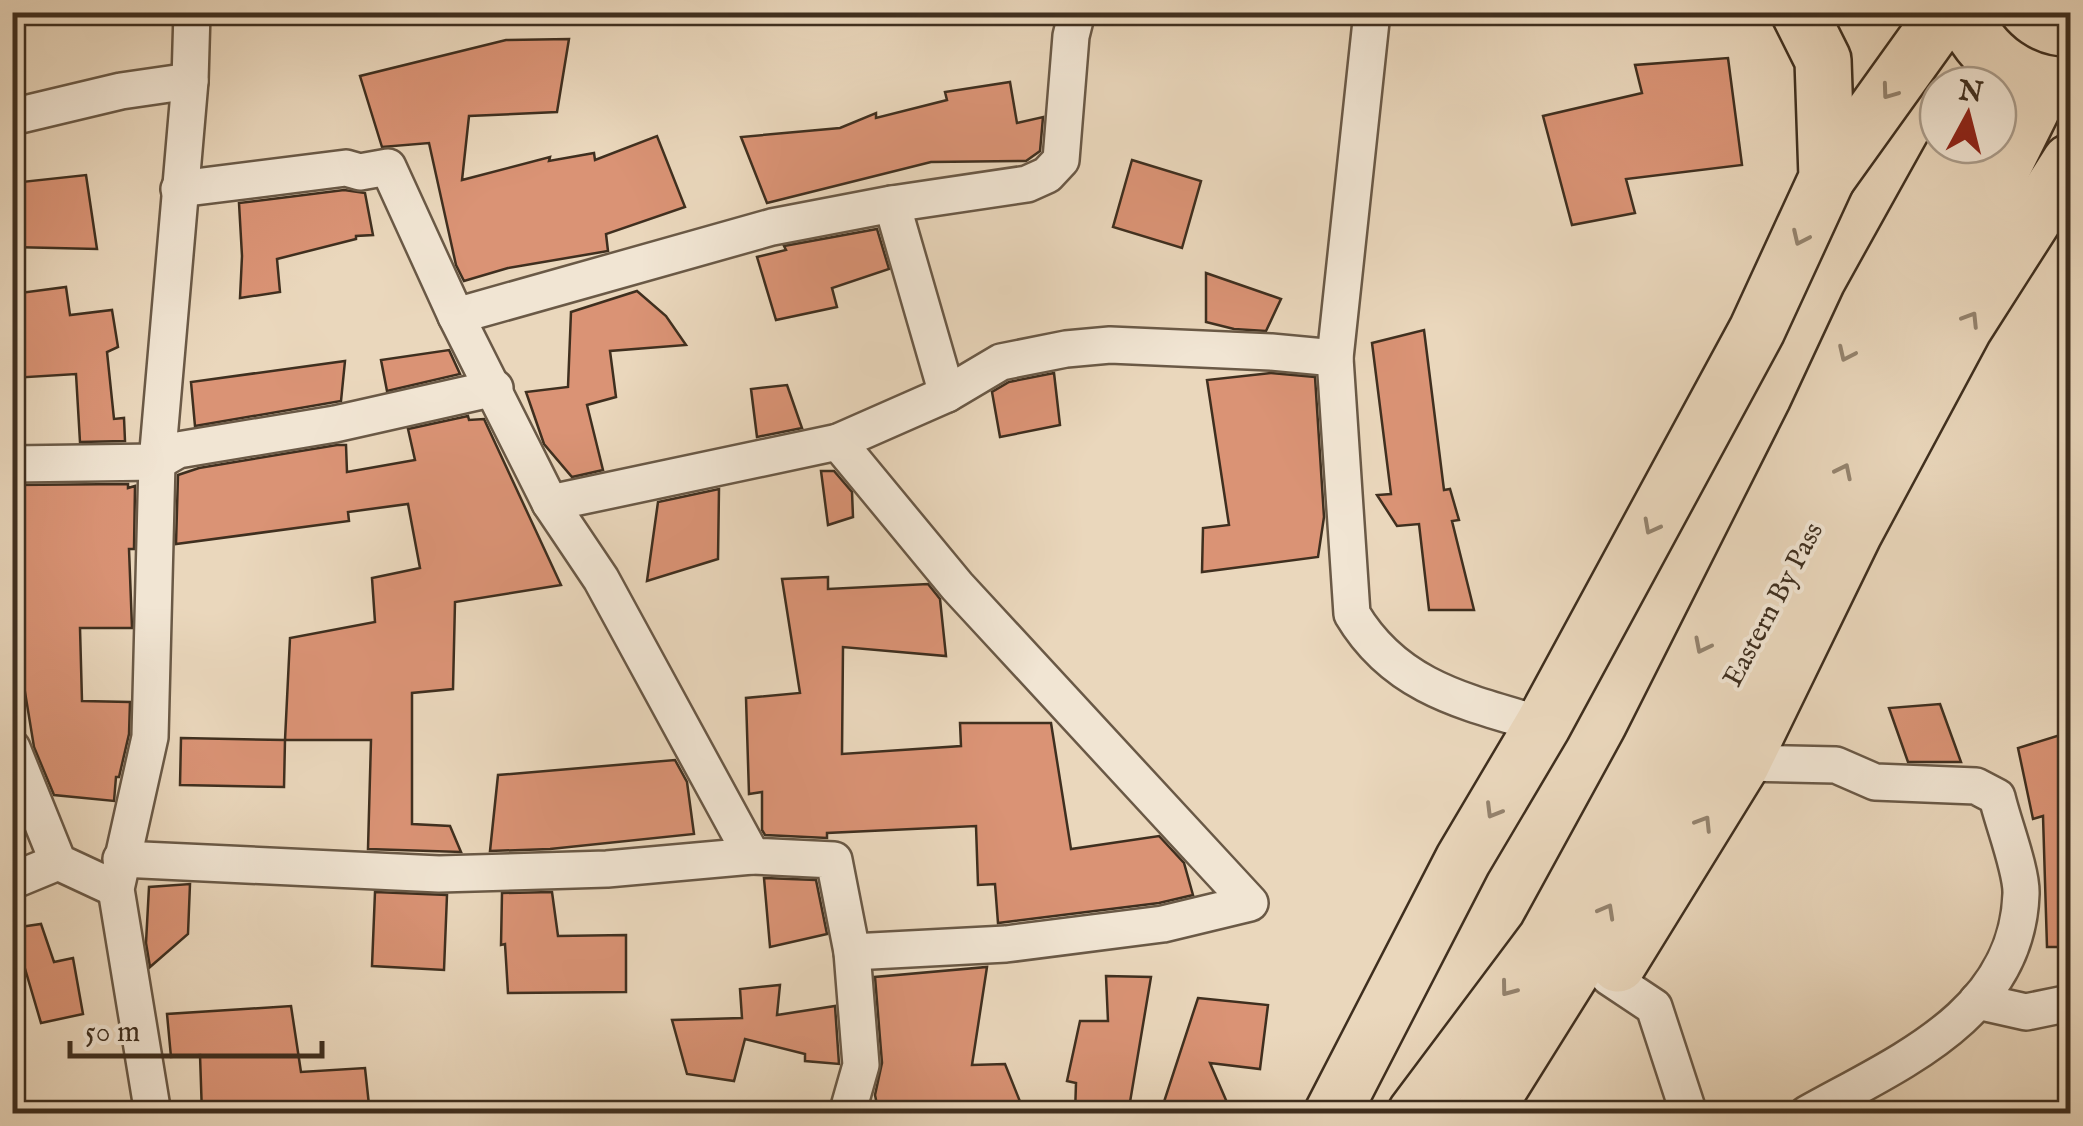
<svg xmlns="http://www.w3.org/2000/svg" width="2083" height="1126" font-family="'IM FELL English',serif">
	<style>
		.building { fill: #da9375; stroke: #3f2f1f; stroke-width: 2.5 }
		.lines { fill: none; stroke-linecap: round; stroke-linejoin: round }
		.minor-casing { stroke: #6a5946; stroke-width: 40 }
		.primary-casing { stroke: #3f2f1f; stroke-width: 60 }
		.trunk-casing { stroke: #3f2f1f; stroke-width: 60 }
		.minor { stroke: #f1e5d3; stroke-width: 35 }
		.primary { stroke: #ead7bc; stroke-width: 55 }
		.trunk { stroke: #ead7bc; stroke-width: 55 }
		.oneway { stroke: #94836e }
		.labels { text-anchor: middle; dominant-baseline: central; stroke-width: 8; stroke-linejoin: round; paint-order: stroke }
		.street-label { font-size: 28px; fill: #3f2f1f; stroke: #f1e5d3 }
	</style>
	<rect width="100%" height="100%" fill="#ead7bc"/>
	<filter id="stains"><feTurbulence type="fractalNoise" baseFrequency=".002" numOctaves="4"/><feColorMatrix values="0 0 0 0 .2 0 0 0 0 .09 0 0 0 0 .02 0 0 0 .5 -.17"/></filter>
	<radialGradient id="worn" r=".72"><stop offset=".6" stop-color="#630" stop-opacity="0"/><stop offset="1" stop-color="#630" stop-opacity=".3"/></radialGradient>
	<!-- building -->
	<g class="building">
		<polygon points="569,39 557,112 469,116 462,180 550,157 549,161 594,153 595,160 657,136 685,207 606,234 608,251 508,268 464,281 456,265 429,143 382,147 360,76 506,40"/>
		<polygon points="1728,58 1742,165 1626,179 1635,213 1572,225 1543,116 1642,93 1635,65"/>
		<polygon points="1010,82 1017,123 1043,117 1040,151 1026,161 931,162 767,203 741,137 840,128 876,113 876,118 947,100 945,92"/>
		<polygon points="1132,160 1201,181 1182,248 1113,227"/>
		<polygon points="86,175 97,249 12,247 12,183"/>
		<polygon points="344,190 365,193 373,235 356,236 356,239 277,259 280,292 240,298 242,256 239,203"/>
		<polygon points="877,229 889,269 832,288 837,307 776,320 757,257 786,250 784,246"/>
		<polygon points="1206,273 1281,299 1266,331 1234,329 1206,322"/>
		<polygon points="66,287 70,315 112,310 118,347 107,352 114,419 124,418 125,441 80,442 76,374 12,378 12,294"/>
		<polygon points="637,291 666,316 686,345 610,351 616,397 587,405 603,470 572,477 544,444 526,392 568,387 571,312"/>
		<polygon points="1424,330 1444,490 1450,489 1459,520 1452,521 1474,610 1429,610 1419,524 1397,526 1377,495 1391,494 1372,343"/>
		<polygon points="449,350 460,374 387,391 381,360"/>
		<polygon points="345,361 341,401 195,426 191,382"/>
		<polygon points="1054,373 1060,425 1000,437 992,392 1009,382"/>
		<polygon points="1271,373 1315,377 1324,517 1318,557 1202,572 1203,528 1229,525 1207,380"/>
		<polygon points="787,385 802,428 757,437 751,389"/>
		<polygon points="468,416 469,420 484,419 561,585 455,602 453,689 412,693 412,824 450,826 461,852 368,849 371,740 285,740 290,638 375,622 372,578 420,568 408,504 348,512 349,521 176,544 178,475 199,468 337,445 346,445 347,472 415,460 408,429"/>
		<polygon points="821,471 834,471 852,492 853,517 828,525"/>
		<polygon points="128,484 128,488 135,486 134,549 129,549 132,628 80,628 82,701 130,702 129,734 119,777 116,777 114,801 54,795 34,747 12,613 12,485"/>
		<polygon points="719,489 718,559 647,581 658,502"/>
		<polygon points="828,577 828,589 928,584 940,599 946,656 843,647 842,754 961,746 960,723 1051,723 1071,849 1159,836 1184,863 1193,895 1159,903 998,923 995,884 978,885 976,826 827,833 827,838 765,835 762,830 762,792 749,794 746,698 800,693 782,579"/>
		<polygon points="1940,704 1961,762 1908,762 1889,708"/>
		<polygon points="2070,732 2070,947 2047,947 2043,816 2033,819 2018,748"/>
		<polygon points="181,738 285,740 284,787 180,785"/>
		<polygon points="675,760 687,782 694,834 550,849 490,851 498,775"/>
		<polygon points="764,878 816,880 827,934 770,947"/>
		<polygon points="190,884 188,934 150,967 146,943 149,887"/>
		<polygon points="375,892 447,895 444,970 372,966"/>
		<polygon points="552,892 558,936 626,935 626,992 508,993 505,944 501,945 502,893"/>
		<polygon points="41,924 54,962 73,958 83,1014 41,1023 13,928"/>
		<polygon points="987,967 972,1065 1005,1064 1025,1114 879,1114 875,1095 882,1063 875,977"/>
		<polygon points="1106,976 1151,977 1128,1114 1075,1114 1076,1083 1067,1081 1080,1021 1108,1021"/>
		<polygon points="780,985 777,1015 835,1006 839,1064 805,1061 805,1054 745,1039 734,1081 687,1074 672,1020 742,1018 740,989"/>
		<polygon points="1198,998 1268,1005 1260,1069 1210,1063 1232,1114 1160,1114"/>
		<polygon points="291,1006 301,1072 365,1068 370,1114 202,1114 200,1055 171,1057 167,1014"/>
	</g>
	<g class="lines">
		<!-- minor casing -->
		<g class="minor-casing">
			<g id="minor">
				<path d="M1372 12 1335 358 1352 614C1396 688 1466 702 1543 725"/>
				<polyline points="12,117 121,91 190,81"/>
				<polyline points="179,189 346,168 360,172 388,167 456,316 550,503 601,579 752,856 834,860 852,952 861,1065 847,1114"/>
				<polyline points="892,204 947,394"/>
				<polyline points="456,316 772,227 892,204 1027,184 1047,175 1061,160 1071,36 1077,12"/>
				<polyline points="838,442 957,586 1250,903 1163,924 1006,944 852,952"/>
				<polyline points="12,464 157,462 178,450 335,424 495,388"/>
				<polyline points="550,503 838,442 947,394 1001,362 1066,349 1110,345 1271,352 1335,358"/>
				<polyline points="12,748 58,862 116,889"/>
				<path d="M1742 763 1836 765 1875 782 1976 786 1997 797C2003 823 2022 871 2021 894 2017 1015 1898 1063 1807 1114"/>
				<polyline points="121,859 439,874 607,869 752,856"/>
				<polyline points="12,881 58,862"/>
				<polyline points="1609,977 1654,1007 1689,1114"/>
				<polyline points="1977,1001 2026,1012 2070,1003"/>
				<polyline points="153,1114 116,889 150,737 157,462 190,81 192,12"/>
			</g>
		</g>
		<!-- primary casing -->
		<g class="primary-casing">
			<g id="primary">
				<polyline points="1827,178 1946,12"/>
				<polyline points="1618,964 1742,763 1854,533 1964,328 2070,162"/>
				<polyline points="1332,1114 1463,860 1543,725 1757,330 1827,178 1823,60 1799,12"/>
				<polyline points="1415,1114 1546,939 1649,751 1815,421 1869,305 1958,145"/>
				<polyline points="1483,1114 1588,946 1800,561 1953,253 1984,205 2044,84"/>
			</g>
		</g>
		<!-- trunk casing -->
		<g class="trunk-casing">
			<path id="trunk" d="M1963 12C1981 58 2022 86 2070 86"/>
		</g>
		<!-- minor -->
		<use href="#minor" class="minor"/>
		<!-- primary -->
		<use href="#primary" class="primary"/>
		<!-- trunk -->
		<use href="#trunk" class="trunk"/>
	</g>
	<!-- one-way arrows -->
	<defs><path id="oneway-chevron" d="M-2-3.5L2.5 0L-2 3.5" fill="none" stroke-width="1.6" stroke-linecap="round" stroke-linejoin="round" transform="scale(2.5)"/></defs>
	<g class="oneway">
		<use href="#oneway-chevron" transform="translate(1889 92) rotate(126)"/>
		<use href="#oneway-chevron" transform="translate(1800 238) rotate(115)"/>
		<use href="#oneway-chevron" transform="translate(1971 319) rotate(-58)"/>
		<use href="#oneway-chevron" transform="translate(1846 354) rotate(115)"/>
		<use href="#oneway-chevron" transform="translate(1844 471) rotate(-64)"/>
		<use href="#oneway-chevron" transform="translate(1651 527) rotate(118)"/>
		<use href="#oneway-chevron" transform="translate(1702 646) rotate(117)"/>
		<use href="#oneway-chevron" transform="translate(1493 811) rotate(121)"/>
		<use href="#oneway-chevron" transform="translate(1704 823) rotate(-58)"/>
		<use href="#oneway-chevron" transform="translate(1607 911) rotate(-61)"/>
		<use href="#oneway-chevron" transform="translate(1508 989) rotate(127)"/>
	</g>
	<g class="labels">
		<!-- street labels -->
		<g class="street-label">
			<text transform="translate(1774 605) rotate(-62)">Eastern By Pass</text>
		</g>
	</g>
	<!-- margin -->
	<rect width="2083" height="1126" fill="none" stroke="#ead7bc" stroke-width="50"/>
	<rect x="15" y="15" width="2053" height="1096" fill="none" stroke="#3f2f1f" stroke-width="5"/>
	<rect x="25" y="25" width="2033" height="1076" fill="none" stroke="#3f2f1f" stroke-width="2.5"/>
	<!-- north arrow -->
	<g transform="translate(1968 115) rotate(7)"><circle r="48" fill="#f1e5d3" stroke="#aa9c8b" stroke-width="2.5"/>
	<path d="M0-8L18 38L0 25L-18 38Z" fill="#8f2418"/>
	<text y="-15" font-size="28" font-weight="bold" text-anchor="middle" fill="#3f2f1f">N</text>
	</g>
	<!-- scale -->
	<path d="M70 1041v15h252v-15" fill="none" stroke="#3f2f1f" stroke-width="5"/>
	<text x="85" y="1041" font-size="30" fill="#3f2f1f" stroke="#f1e5d3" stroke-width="8" paint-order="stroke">50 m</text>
	<rect width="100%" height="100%" filter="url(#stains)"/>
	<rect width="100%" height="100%" fill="url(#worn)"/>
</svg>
